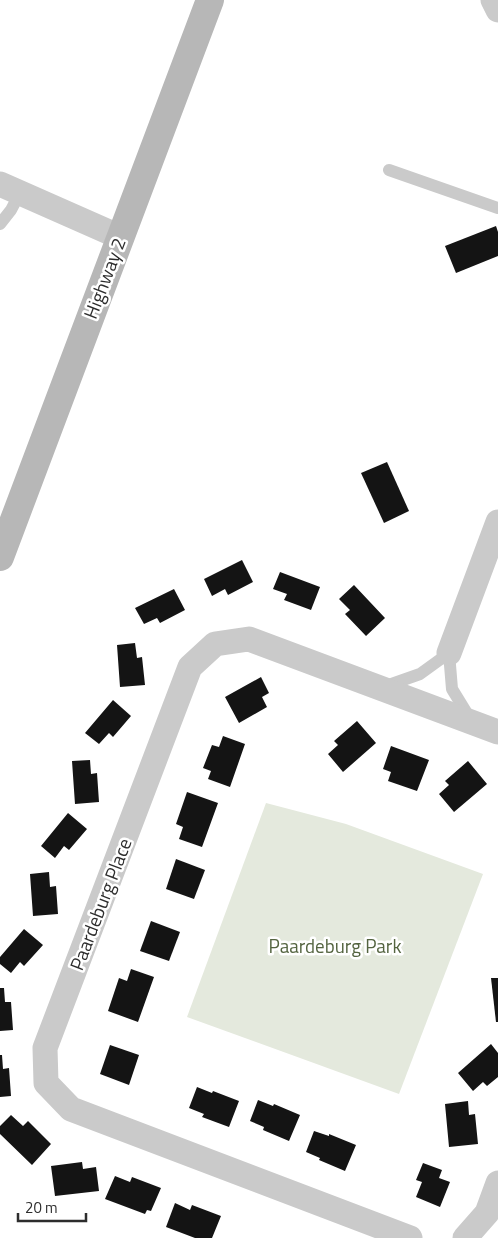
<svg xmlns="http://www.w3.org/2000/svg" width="498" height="1238" font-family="'Titillium Web',sans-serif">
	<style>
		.green { fill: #e4e9dd }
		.building { fill: #141414 }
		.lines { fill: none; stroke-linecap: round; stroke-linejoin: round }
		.service { stroke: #cacaca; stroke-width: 12 }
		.minor { stroke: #cacaca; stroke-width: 25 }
		.secondary { stroke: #b7b7b7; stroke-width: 28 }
		.labels { text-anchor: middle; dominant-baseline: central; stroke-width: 5; stroke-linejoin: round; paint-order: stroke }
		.street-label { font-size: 19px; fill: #2d2d2d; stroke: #fff }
		.park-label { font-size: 19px; fill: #546440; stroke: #fff }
	</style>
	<rect width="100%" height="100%" fill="#fff"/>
	<!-- green -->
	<polygon class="green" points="266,803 346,824 483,874 399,1094 187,1017"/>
	<!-- building -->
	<g class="building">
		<polygon points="496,226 498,232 498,256 456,273 445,246"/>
		<polygon points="387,462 409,511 384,523 361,473"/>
		<polygon points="242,560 253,582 228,595 225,589 212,596 204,579"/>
		<polygon points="280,572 320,587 311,610 284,600 287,594 273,589"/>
		<polygon points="354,585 385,618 366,636 345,614 350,610 339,599"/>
		<polygon points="174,589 185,610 160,623 157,618 144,624 135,608"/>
		<polygon points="135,643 137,658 142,657 145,685 120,687 117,645"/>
		<polygon points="261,677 269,693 262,697 267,707 239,723 225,697"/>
		<polygon points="113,700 131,716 113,737 109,733 99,744 85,733"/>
		<polygon points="357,721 376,743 343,772 328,754 338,745 334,741"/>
		<polygon points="223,736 245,744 230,787 208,779 211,771 203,768 212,745 219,747"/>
		<polygon points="391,746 429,760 417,791 388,781 391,772 383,769"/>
		<polygon points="90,760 91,774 97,773 99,802 75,804 72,761"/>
		<polygon points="468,761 487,784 454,812 439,794 449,785 445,781"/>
		<polygon points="187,792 218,803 202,847 179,839 183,827 176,824"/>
		<polygon points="68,813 87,829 69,850 64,846 55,858 41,846"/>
		<polygon points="176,859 205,870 194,899 166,889"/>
		<polygon points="49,872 50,887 56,886 58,914 33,916 30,874"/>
		<polygon points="151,921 180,932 169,961 140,951"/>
		<polygon points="24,929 43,945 24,966 20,962 11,973 0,964 0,957"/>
		<polygon points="131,969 154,977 138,1022 108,1011 119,978 127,981"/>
		<polygon points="491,978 498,978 498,1022 496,1022"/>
		<polygon points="0,988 4,988 5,1002 11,1002 13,1030 0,1031"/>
		<polygon points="491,1044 498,1053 498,1077 487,1086 483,1082 473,1091 458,1073"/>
		<polygon points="110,1045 139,1055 129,1085 100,1074"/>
		<polygon points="0,1055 2,1055 3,1069 9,1068 11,1096 0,1097"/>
		<polygon points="197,1087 212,1093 213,1091 239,1101 229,1127 202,1117 204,1114 189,1108"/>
		<polygon points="258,1100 273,1106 274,1104 300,1115 289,1141 263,1130 264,1127 250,1121"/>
		<polygon points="468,1101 469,1115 475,1114 478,1144 449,1147 445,1104"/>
		<polygon points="11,1115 23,1126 28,1121 51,1144 32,1165 0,1134 0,1126"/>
		<polygon points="314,1131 329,1136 329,1134 356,1145 345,1171 319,1160 320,1158 306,1152"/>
		<polygon points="82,1162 83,1169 96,1167 99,1191 55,1196 51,1166"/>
		<polygon points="423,1163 442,1170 439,1178 450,1182 440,1207 416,1197 422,1182 416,1180"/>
		<polygon points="115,1176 130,1182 132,1177 161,1188 151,1211 147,1210 145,1214 105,1199"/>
		<polygon points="175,1203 190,1210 192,1205 221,1216 212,1238 195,1238 166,1227"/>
	</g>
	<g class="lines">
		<!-- service -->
		<g class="service">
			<polyline points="389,170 498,208"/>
			<polyline points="0,224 11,210 20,193"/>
			<polyline points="449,653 452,689 471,720"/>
			<polyline points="383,687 420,674 449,653"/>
		</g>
		<!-- minor -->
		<g class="minor">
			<polyline points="493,0 498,10"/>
			<polyline points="0,184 120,237"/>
			<polyline points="449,653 498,522"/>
			<polyline points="410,1238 71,1109 46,1083 45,1048 190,667 215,644 249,639 498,732"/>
			<polyline points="465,1238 487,1213 498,1183"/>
		</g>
		<!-- secondary -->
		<polyline class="secondary" points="0,557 210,0"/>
	</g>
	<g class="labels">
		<!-- street labels -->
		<g class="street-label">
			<text transform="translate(104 278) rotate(-69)">Highway 2</text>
			<text transform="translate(100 904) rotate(-69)">Paardeburg Place</text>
		</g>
		<!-- park labels -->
		<g class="park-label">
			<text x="335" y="945">Paardeburg Park</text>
		</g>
	</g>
	<!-- scale -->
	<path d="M18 1213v8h68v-8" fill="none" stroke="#2d2d2d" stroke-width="2.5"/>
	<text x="25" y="1213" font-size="15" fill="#2d2d2d" stroke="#ffffff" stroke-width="4" paint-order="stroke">20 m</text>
</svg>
